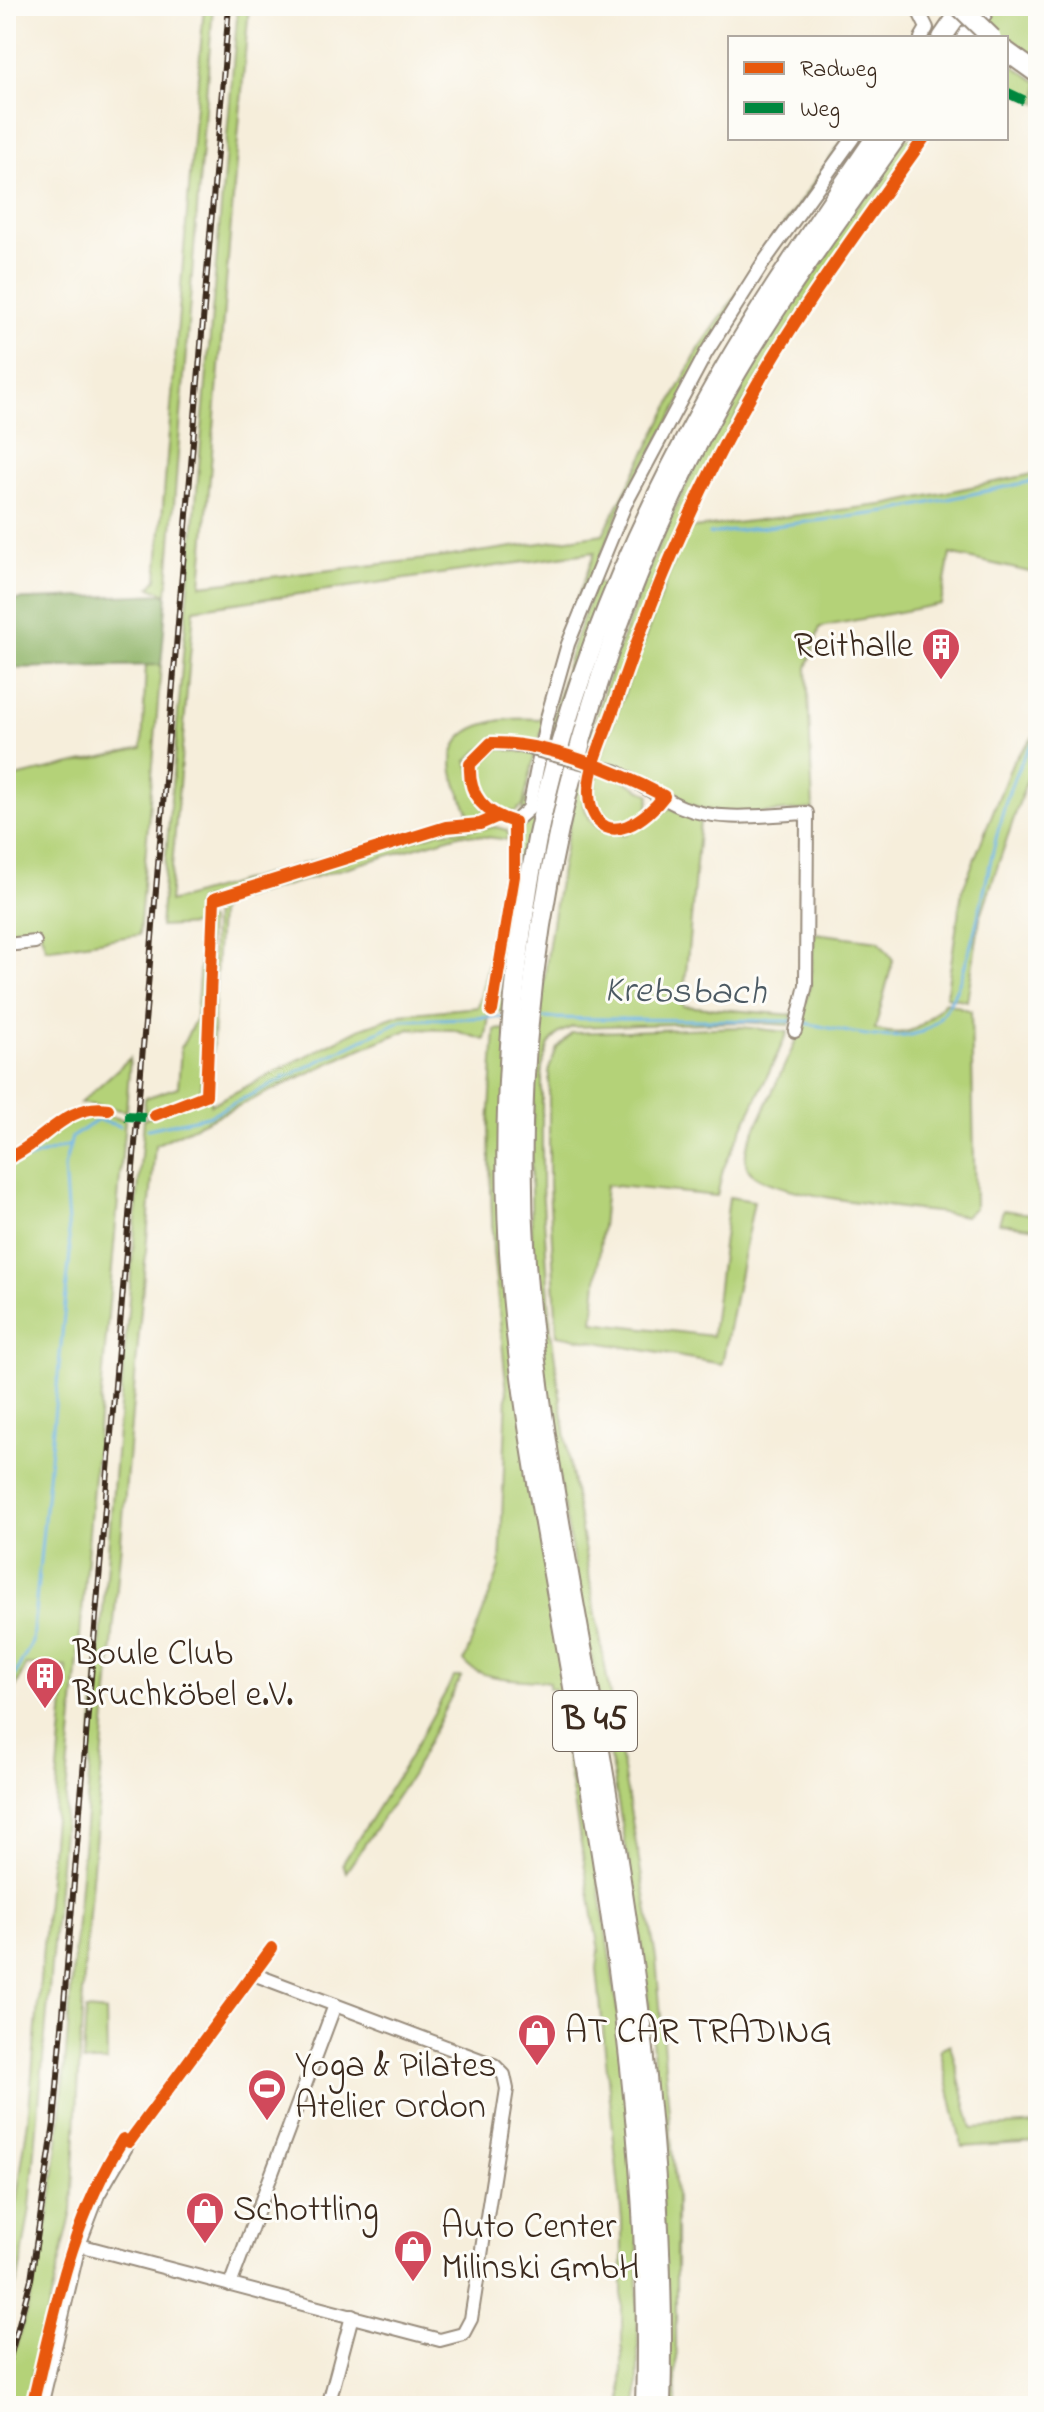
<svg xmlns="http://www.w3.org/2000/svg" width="1044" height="2412" font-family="'Indie Flower',sans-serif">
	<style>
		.green { fill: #b4d278; stroke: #787e4b; stroke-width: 2; fill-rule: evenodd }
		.forest { fill: #8fb468; stroke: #656f43; stroke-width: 2 }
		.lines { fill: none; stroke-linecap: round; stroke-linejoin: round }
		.stream { stroke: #6cb4e4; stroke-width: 3 }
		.minor-casing { stroke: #988c7c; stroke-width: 16 }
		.highway-casing { stroke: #988c7c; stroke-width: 22 }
		.minor { stroke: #fff; stroke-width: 12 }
		.highway { stroke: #fff; stroke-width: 18 }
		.rail-casing { stroke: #3b2a1e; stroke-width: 6 }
		.rail { stroke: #fdfcf7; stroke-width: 3; stroke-dasharray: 9; stroke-linecap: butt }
		.minor-bridge-casing { stroke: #988c7c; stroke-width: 16; stroke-linecap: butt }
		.highway-bridge-casing { stroke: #988c7c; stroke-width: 22; stroke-linecap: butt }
		.minor-bridge { stroke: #fff; stroke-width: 12 }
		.highway-bridge { stroke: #fff; stroke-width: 18 }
		.quiet { stroke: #00873e; stroke-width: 10; stroke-dasharray: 20 10; stroke-linecap: butt }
		.cycleway-casing { stroke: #fdfcf7; stroke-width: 17 }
		.cycleway { stroke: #e8590c; stroke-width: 12 }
		.labels { text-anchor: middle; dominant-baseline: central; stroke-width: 6; stroke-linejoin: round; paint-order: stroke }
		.shield { fill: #fdfcf7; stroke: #75695f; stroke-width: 2 }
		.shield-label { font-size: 34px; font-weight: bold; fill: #3b2a1e }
		.poi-label { font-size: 36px; fill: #3b2a1e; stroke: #fdfcf7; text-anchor: start }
		.water-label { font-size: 38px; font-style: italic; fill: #4c5a63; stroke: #fdfcf7 }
	</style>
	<rect width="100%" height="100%" fill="#fdfcf7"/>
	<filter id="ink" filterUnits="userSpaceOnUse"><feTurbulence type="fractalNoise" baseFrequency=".0125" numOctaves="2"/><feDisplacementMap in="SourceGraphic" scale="16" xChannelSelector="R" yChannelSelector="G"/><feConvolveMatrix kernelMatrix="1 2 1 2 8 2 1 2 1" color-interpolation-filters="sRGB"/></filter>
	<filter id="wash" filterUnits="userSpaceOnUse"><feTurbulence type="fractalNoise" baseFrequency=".006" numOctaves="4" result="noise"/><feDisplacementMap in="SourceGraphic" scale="32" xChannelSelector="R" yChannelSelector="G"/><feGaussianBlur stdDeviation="1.8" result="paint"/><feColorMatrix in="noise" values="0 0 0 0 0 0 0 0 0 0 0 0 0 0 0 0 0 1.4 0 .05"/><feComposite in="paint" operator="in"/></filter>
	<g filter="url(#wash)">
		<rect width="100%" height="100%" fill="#f6eedb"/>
		<!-- green -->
		<g class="green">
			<polygon points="204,6 213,6 167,594 150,587 157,579"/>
			<path d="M238 6H249L201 585 444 557 603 534 699 349 844 138H848L759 262 623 503 563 644 538 745C502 735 494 737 467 761L486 814 481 820 444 825 197 901 196 925 160 927ZM595 552 560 643 540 719C505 717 444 721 453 772 456 789 466 804 471 820L445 823 169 902 194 609Z"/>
			<polygon points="995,6 1038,6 1038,69 984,22"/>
			<polygon points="1006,61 1038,82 1038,104 1006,89"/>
			<path d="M905 138H921L818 282 738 412 686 512 645 612 593 760 583 757C618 641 662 525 720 418 773 320 841 229 905 138Z"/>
			<path d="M1038 473V574L950 554 941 604 820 627 807 668 813 809C770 812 725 820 683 803 654 792 630 771 599 761L686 529 889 504Z"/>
			<polygon points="596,582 607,586 552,748 545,747 572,648"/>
			<polygon points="146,664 161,665 139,935 46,949 39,928 6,936 6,779 142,748"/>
			<polygon points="1038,731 1038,747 980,918 967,1001 946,996 962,891 1013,761"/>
			<path d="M499 748 535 754 523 805 515 812C487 812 476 791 475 766Z"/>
			<polygon points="543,756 550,758 507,1012 496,1011 517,825"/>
			<path d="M582 766 591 769 583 805 591 821 606 832 624 835 670 808 700 820 683 1006 793 1015 789 1025 741 1022 572 1027 559 1033 549 1044 542 1067V1186L551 1331 570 1467 656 1958 676 2195V2406H668C661 2252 663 2095 641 1942 612 1739 562 1539 539 1335 518 1144 540 953 582 766Z"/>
			<polygon points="598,771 614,775 650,795 647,812 622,825 608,822 592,800"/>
			<path d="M496 827 507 830 510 840 462 834 229 902 219 911 210 1105 359 1029 401 1014 478 1007 489 960 496 962 487 1030 485 1040 453 1030 410 1029 362 1048 155 1145 84 1972 72 2211 25 2406H6C6 2364 25 2322 35 2281 49 2230 54 2177 60 2124L144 1119 207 1095 214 903 440 832Z"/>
			<polygon points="203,920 209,920 201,1092 144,1115 145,1098 178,1087 181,1048 196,1018"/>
			<path d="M814 933 879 941 893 960 875 1029C909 1040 923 1027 945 1002L971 1011 975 1208 965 1216C918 1209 789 1199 754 1175 744 1169 745 1156 747 1147L800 1032 810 984Z"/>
			<polygon points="741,1027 788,1032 723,1169 717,1196 606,1185 593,1322 712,1336 729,1197 754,1201 722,1364 557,1335 549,1185 549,1069 557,1048 572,1033"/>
			<path d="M506 1029 582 1772 620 2026 638 2229V2406H622V2220L597 1969 599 1951 555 1689 549 1688V1682C525 1679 479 1682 464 1661L500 1568 507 1393 493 1250 489 1127 495 1030Z"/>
			<polygon points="130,1058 126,1111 80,1103"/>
			<path d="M90 1111 125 1120 30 2208 19 2275 6 2317V2274L28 2120 67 1667 26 1665 6 1708V1160C37 1148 58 1119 90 1111Z"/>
			<polygon points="1003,1210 1038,1215 1038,1228 999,1223"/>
			<polygon points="454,1677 461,1677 412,1774 346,1872 343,1863 408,1760"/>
			<polygon points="86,2010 106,2012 107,2062 83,2062"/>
			<polygon points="950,2044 972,2128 1038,2124 1038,2142 962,2147 940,2049"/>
		</g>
		<!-- forest -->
		<polygon class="forest" points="167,594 161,665 6,668 6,600"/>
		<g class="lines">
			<!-- stream -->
			<g class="stream">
				<polyline points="709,534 887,512 1038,480"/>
				<polyline points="536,1018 792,1021"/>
				<path d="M800 1022C835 1028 886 1045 921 1032 986 1006 982 794 1038 737"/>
				<polyline points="148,1129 208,1116 402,1020 505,1017"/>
				<polyline points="6,1166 70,1145"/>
				<polyline points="6,1692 32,1642 70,1253 64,1167 72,1137 98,1120 120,1126"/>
			</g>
		</g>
	</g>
	<g filter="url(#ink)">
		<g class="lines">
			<!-- minor casing -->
			<g class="minor-casing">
				<g id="minor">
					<polyline points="916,6 927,28 921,38"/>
					<path d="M615 771C637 782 659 797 682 807 720 823 766 815 807 813L806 985 795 1031"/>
					<polyline points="514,822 529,809 547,718 568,644 625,505 706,353 763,263 853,138"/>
					<path d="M514 822C484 813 468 796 470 764L491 743 521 746"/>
					<polyline points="6,945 35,942"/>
					<polyline points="492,1011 514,876 514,822"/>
					<polyline points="79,2245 440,2340 463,2334 471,2319 507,2089 504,2075 494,2065 253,1974"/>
					<polyline points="230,2285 335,2005"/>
					<polyline points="41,2406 79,2245 98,2195 129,2142 272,1948"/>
					<polyline points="328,2406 352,2316"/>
				</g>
			</g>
			<!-- highway casing -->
			<g class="highway-casing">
				<g id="highway">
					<polyline points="942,38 964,6"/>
					<polyline points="966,38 987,6"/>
					<polyline points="1006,51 1038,74"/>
					<path d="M645 2406C653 2155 612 1910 569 1664 550 1555 528 1445 516 1335 498 1172 505 1001 537 839 567 690 629 541 702 408 753 314 815 226 875 138"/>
					<path d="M661 2406C669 2163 630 1925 589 1686 564 1546 537 1405 526 1263 506 970 574 673 713 415 765 317 832 229 896 138"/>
				</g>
			</g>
			<!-- minor -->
			<use href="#minor" class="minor"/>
			<!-- highway -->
			<use href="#highway" class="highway"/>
			<!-- rail casing -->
			<g class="rail-casing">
				<polyline id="rail" points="6,2372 31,2279 54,2124 229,6"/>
			</g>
			<!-- rail -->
			<use href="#rail" class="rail"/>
			<!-- minor-bridge casing -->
			<g class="minor-bridge-casing">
				<polyline id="minor-bridge" points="521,746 615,771"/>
			</g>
			<!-- highway-bridge casing -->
			<g class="highway-bridge-casing">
				<polyline id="highway-bridge" points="959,6 992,38"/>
			</g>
			<!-- minor-bridge -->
			<use href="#minor-bridge" class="minor-bridge"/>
			<!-- highway-bridge -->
			<use href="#highway-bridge" class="highway-bridge"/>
			<!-- quiet -->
			<g class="quiet">
				<polyline points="1006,92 1038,107"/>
				<polyline points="125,1116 146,1117"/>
			</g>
			<!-- cycleway casing -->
			<g class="cycleway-casing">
				<g id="cycleway">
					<path d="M492 1011 514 876V822C484 813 468 796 470 764L491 743C547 742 616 771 664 796 648 818 605 851 591 807 582 778 605 736 614 708 647 607 689 509 740 415 793 317 860 228 924 138"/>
					<polyline points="155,1115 206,1095 214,899 446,827 480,824 496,817"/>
					<path d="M6 1159C42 1145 66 1102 108 1109"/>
					<polyline points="129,2142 272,1948"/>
					<path d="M32 2406C55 2311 70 2223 123 2139"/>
				</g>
			</g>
			<!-- cycleway -->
			<use href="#cycleway" class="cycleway"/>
		</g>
	</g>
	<!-- icons -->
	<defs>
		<g id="building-pin" transform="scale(2)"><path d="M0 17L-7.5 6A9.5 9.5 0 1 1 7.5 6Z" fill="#d1495b" stroke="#fdfcf7"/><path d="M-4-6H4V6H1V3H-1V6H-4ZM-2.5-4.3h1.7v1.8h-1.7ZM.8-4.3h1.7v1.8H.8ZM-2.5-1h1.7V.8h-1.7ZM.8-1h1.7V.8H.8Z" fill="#fff"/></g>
		<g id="shop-pin" transform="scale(2)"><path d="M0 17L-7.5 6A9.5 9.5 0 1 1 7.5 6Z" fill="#d1495b" stroke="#fdfcf7"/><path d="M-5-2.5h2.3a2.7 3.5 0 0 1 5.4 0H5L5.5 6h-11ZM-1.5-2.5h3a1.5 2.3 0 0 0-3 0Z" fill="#fff"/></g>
		<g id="stadium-pin" transform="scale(2)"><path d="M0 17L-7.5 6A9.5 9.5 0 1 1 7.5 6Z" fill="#d1495b" stroke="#fdfcf7"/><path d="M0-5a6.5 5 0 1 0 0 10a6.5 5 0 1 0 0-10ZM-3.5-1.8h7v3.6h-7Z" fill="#fff"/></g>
	</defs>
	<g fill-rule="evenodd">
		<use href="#building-pin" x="941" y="647"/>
		<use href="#building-pin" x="45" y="1676"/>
		<use href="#shop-pin" x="537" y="2033"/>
		<use href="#stadium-pin" x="267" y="2088"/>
		<use href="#shop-pin" x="205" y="2211"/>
		<use href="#shop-pin" x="413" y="2249"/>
	</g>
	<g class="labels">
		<!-- shield labels -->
		<rect class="shield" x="553" y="1691" width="84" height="60" rx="6"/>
		<g class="shield-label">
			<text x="595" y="1721">B 45</text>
		</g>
		<!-- poi labels -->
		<g class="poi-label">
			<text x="913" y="647" text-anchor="end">Reithalle</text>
			<text x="73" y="1655">Boule Club<tspan x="73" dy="41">Bruchköbel e.V.</tspan></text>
			<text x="565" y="2033">AT CAR TRADING</text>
			<text x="295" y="2067">Yoga &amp; Pilates<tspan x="295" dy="41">Atelier Ordon</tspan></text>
			<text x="233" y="2211">Schottling</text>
			<text x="441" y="2228">Auto Center<tspan x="441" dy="41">Milinski GmbH</tspan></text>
		</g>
		<!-- water labels -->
		<g class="water-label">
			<text transform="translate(685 993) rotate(1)">Krebsbach</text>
		</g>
	</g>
	<!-- margin -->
	<rect width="1044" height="2412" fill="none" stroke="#fdfcf7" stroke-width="32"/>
	<!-- legend -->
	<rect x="728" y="36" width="280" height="104" fill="#fdfcf7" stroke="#afa8a0" stroke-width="2"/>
	<rect x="744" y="62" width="40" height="12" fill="#e8590c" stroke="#afa8a0" stroke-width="2"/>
	<text x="800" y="76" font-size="24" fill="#3b2a1e">Radweg</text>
	<rect x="744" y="102" width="40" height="12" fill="#00873e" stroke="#afa8a0" stroke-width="2"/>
	<text x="800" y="116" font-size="24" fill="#3b2a1e">Weg</text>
</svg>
